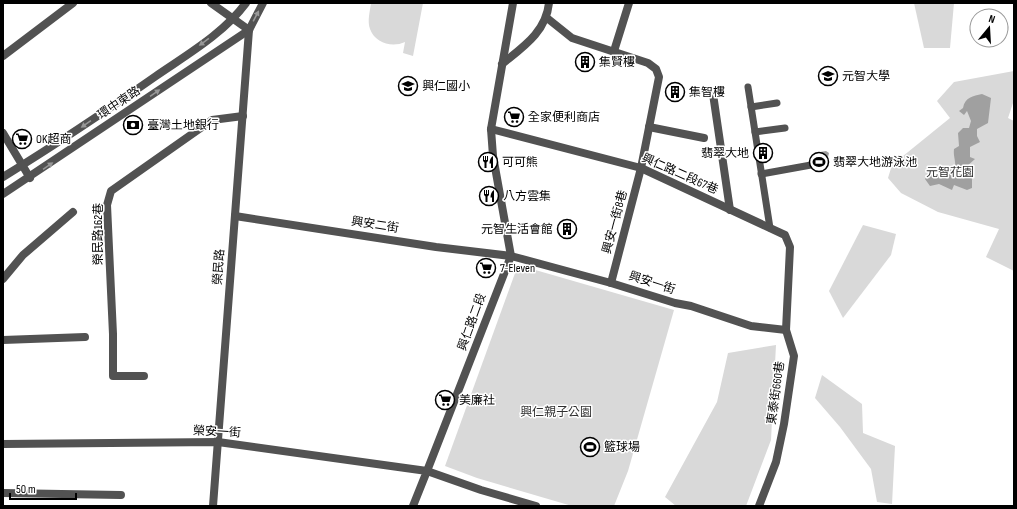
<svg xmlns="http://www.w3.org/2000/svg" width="1017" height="509" font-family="'Sofia Sans Condensed','Noto Sans TC',sans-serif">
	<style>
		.green { fill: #d9d9d9 }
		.water { fill: #a0a0a0 }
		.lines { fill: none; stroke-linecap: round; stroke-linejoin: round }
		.pedestrian { stroke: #525252; stroke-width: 7 }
		.minor { stroke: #525252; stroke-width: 8 }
		.tertiary { stroke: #525252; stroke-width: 8 }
		.oneway { fill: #979797 }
		.labels { text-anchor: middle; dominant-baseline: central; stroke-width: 3; stroke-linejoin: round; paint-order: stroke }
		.poi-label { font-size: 12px; fill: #000; stroke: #fff; text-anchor: start }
		.street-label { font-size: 12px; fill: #000; stroke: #fff }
		.park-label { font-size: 12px; fill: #303030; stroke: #fff }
	</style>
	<rect width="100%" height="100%" fill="#fff"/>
	<!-- green -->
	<g class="green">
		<path d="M371 3H423L413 56 403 53 405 42C392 48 375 43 370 29 367 21 370 11 371 3Z"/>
		<polygon points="914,3 954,3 950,48 924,48"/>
		<polygon points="1014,71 1014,100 1008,118 1014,121 1014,271 986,257 999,229 938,212 901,193 888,178 892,165 950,118 937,101 954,82"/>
		<polygon points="863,225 896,234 891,255 843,318 829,291"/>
		<polygon points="518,265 674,310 628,471 614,506 572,506 477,478 445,466"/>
		<polygon points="776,345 771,440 746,506 676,506 665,497 717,402 728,353"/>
		<polygon points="822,375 862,404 863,433 895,446 892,504 877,502 871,469 840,427 815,398"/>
	</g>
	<!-- water -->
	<g class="water">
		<path d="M982 94 991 98 988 123 977 129V136L980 142 970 147V157L975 159 966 167 972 177V188L967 190 954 185 952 190 939 184 930 186 925 179 933 169 940 171 955 168C956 161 953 156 954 149L959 146 958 133 963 128H969L971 121 967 111 964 115 959 111 963 108C965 97 973 96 982 94Z"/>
		<path d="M826 151 829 153 828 157C823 161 823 165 820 169H814V153Z"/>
	</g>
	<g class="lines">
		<!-- pedestrian -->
		<g class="pedestrian">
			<polyline points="748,87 770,228"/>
			<polyline points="751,107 777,103"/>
			<polyline points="755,132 785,128"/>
			<polyline points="761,174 811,165"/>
		</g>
		<!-- minor -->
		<g class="minor">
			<polyline points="211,3 249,30"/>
			<polyline points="547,18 572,38 648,63 656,69 659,77 641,168 611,283"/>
			<polyline points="614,51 629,3"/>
			<polyline points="3,56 73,3"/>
			<path d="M502 64C523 47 546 32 549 3"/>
			<polyline points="713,94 730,210"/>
			<polyline points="649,127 704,138"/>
			<polyline points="491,129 641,168 785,235 790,247 786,330 794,356 784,424 776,462 759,506"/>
			<polyline points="3,133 30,178"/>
			<polyline points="235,216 436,247 511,256 611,283 675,303 691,306 751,326 786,330"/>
			<polyline points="3,279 23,255 73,212"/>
			<polyline points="3,340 85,337"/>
			<polyline points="144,376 113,376 113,334 107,205 111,191 212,120 243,116"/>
			<polyline points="3,444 218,442 427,471 413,506"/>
			<polyline points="3,493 121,495"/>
		</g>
		<!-- tertiary -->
		<g class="tertiary">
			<polyline points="513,3 491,129 493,156 511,256 427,471 481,490 536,506"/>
			<path d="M3 177C55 145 106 111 156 76 188 54 223 34 246 3"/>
			<polyline points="3,194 249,30"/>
			<polyline points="213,506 249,30 263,3"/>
		</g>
	</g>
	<!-- one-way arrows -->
	<defs><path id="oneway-solid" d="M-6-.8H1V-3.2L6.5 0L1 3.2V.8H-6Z"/></defs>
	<g class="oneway">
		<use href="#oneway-solid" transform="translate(256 16) rotate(-62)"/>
		<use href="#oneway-solid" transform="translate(204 42) rotate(144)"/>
		<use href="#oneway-solid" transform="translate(155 93) rotate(-34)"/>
		<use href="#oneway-solid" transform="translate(86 124) rotate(145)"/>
		<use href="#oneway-solid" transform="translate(48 166) rotate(-34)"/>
	</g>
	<!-- icons -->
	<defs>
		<g id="building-ring" transform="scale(1)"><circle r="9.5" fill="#fff" stroke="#000" stroke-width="1.5"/><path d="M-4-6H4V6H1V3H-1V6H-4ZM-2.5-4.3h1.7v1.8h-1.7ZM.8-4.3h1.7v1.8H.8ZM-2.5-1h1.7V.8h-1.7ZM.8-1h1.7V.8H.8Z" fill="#000"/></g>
		<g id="university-ring" transform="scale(1)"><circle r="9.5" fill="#fff" stroke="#000" stroke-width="1.5"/><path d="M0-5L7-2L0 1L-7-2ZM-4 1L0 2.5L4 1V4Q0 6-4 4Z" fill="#000"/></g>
		<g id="school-ring" transform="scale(1)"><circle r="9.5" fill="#fff" stroke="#000" stroke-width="1.5"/><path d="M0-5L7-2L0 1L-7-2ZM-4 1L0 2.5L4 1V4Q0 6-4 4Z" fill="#000"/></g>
		<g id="supermarket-ring" transform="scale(1)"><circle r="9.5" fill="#fff" stroke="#000" stroke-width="1.5"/><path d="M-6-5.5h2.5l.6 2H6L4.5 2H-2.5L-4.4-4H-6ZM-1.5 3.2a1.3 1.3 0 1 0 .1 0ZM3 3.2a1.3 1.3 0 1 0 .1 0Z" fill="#000"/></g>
		<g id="bank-ring" transform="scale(1)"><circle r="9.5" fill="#fff" stroke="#000" stroke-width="1.5"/><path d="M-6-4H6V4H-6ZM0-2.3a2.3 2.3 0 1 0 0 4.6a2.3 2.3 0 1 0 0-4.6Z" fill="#000"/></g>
		<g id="restaurant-ring" transform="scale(1)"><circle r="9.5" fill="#fff" stroke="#000" stroke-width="1.5"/><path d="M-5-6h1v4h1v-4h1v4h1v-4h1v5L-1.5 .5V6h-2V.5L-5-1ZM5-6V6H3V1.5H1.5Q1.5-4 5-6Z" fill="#000"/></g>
		<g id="stadium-ring" transform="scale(1)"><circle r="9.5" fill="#fff" stroke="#000" stroke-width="1.5"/><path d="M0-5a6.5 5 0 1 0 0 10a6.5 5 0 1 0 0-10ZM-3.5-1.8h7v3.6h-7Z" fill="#000"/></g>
	</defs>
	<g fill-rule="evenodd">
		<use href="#building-ring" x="585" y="62"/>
		<use href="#university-ring" x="828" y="76"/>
		<use href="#school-ring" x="408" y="86"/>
		<use href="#building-ring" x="675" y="92"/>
		<use href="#supermarket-ring" x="514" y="117"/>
		<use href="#bank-ring" x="133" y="125"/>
		<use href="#supermarket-ring" x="22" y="139"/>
		<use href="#building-ring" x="763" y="153"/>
		<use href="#restaurant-ring" x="488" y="162"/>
		<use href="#stadium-ring" x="819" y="162"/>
		<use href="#restaurant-ring" x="489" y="196"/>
		<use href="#building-ring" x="567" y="229"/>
		<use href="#supermarket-ring" x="486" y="268"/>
		<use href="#supermarket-ring" x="445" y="400"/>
		<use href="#stadium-ring" x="590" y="447"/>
	</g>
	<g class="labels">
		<!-- poi labels -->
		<g class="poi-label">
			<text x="599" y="62">集賢樓</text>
			<text x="842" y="76">元智大學</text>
			<text x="422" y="86">興仁國小</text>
			<text x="689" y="92">集智樓</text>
			<text x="528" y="117">全家便利商店</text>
			<text x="147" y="125">臺灣土地銀行</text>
			<text x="36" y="139">OK超商</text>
			<text x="749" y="153" text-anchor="end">翡翠大地</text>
			<text x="502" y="162">可可熊</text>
			<text x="833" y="162">翡翠大地游泳池</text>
			<text x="503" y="196">八方雲集</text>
			<text x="553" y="229" text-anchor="end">元智生活會館</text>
			<text x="500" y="268">7-Eleven</text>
			<text x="459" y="400">美廉社</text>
			<text x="604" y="447">籃球場</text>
		</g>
		<!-- street labels -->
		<g class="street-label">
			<text transform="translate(119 103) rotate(-34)">環中東路</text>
			<text transform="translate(680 174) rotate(24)">興仁路二段67巷</text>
			<text transform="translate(615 222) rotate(-75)">興安一街8巷</text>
			<text transform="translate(375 225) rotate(9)">興安二街</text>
			<text transform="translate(98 234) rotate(-90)">榮民路162巷</text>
			<text transform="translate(219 267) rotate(-86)">榮民路</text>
			<text transform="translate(652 283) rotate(18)">興安一街</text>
			<text transform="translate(472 322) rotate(-70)">興仁路二段</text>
			<text transform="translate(776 393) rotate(-82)">東泰街660巷</text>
			<text transform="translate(217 432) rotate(3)">榮安一街</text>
		</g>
		<!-- park labels -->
		<g class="park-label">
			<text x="950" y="172">元智花園</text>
			<text x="556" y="412">興仁親子公園</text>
		</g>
	</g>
	<!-- border -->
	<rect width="1017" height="509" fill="none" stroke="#000000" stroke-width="8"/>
	<!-- north arrow -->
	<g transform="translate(989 28) rotate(18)"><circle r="19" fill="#ffffff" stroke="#999999"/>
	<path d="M0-3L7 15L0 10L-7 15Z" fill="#000000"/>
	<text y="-6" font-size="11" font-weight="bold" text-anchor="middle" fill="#000000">N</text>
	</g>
	<!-- scale -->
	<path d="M10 493v6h66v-6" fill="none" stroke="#000000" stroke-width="2"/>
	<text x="16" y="493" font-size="12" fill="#000000" stroke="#ffffff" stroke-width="3" paint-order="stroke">50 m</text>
</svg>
